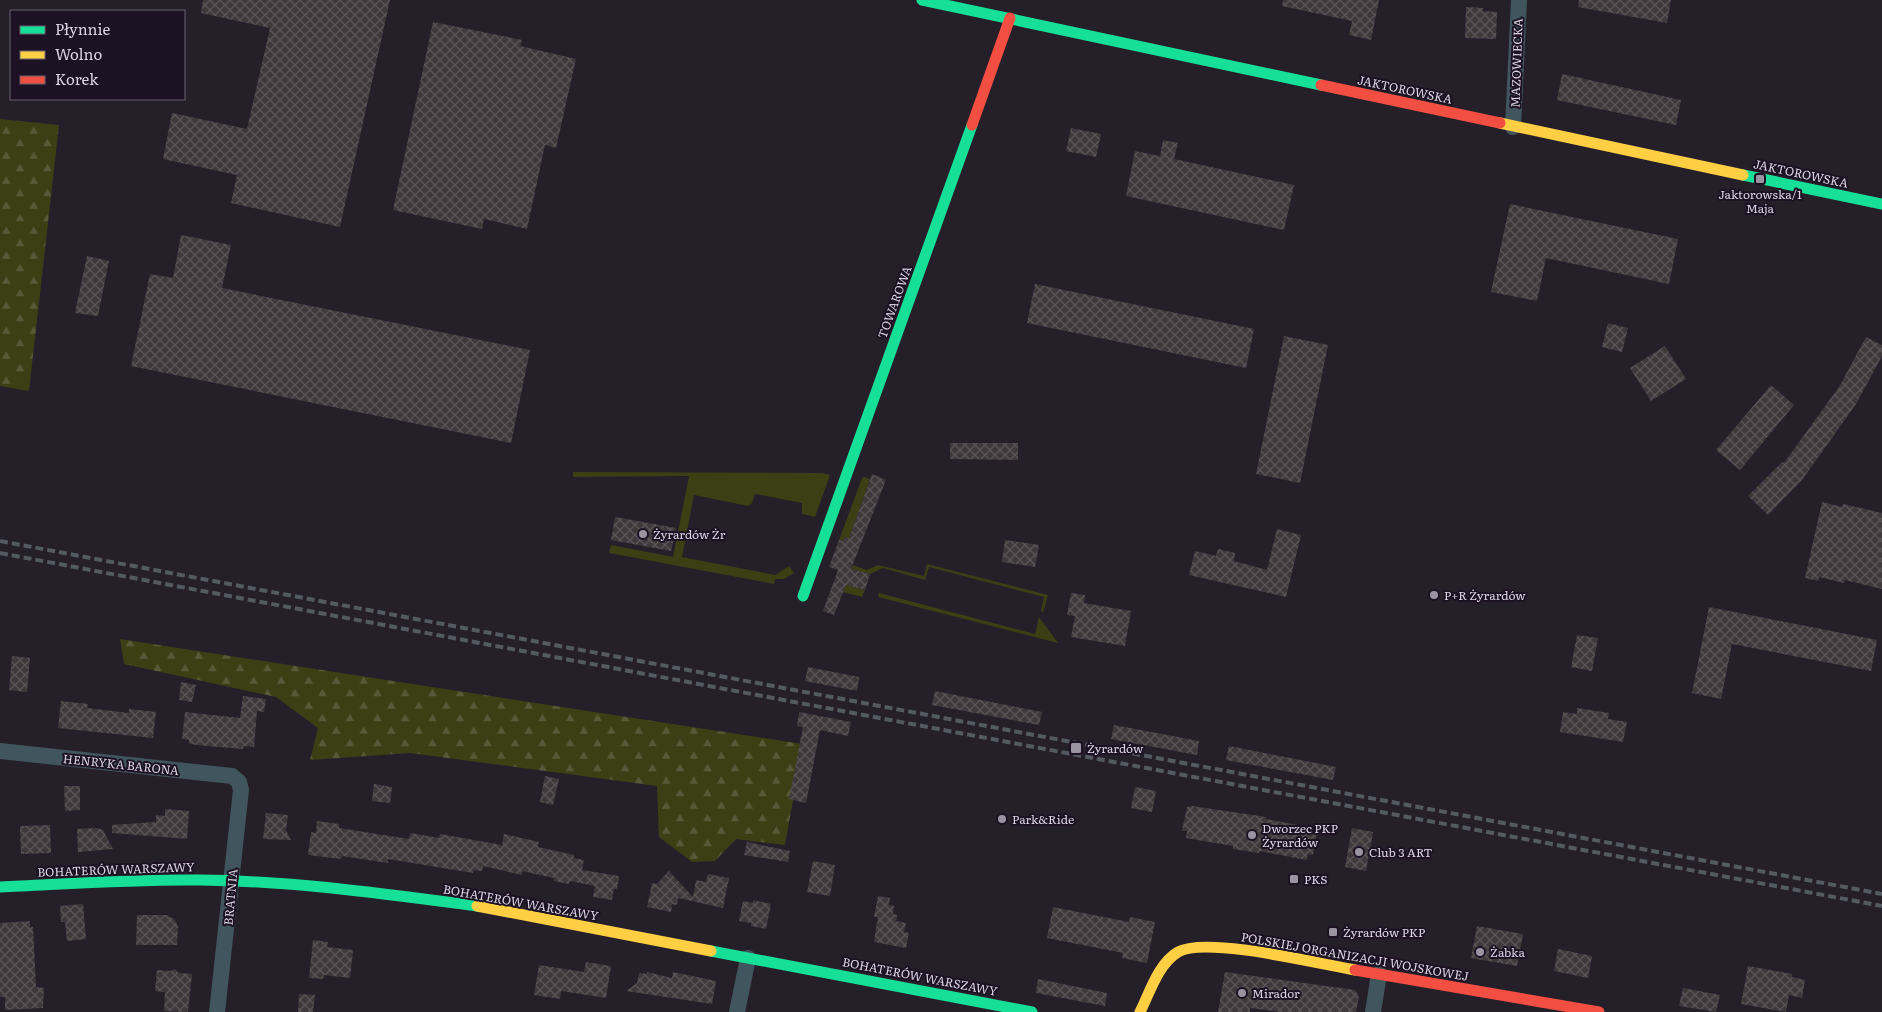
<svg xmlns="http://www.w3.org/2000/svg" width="1882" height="1012" font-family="Literata,serif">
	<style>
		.grass { fill: #3c3e14 }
		.forest { fill: url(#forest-firs) }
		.building { fill: url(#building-cross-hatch) }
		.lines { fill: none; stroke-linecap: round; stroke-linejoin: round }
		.street { stroke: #40555d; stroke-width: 16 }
		.fast { stroke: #16e098; stroke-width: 11 }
		.slow { stroke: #ffcf43; stroke-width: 11 }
		.jam { stroke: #f24e42; stroke-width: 11 }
		.rail { stroke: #545a62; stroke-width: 4; stroke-dasharray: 8 4; stroke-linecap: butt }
		.poi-dot { fill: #9b95a2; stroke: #1c1224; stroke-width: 2 }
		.labels { text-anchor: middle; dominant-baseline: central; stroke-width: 4; stroke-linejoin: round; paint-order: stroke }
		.street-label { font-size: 12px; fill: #dbd5e2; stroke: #1c1224 }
		.poi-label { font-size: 12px; fill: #dbd5e2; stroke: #1c1224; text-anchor: start }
	</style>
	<defs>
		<pattern id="forest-firs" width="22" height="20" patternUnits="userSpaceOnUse" patternTransform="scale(1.25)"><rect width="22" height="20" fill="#3c3e14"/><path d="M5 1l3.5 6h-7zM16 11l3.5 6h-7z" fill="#585936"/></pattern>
		<pattern id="building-cross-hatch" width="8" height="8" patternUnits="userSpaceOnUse" patternTransform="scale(1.25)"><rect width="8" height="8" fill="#40393c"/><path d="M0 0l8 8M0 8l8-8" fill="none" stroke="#5b5558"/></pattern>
	</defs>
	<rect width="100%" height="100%" fill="#251f2a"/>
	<!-- grass -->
	<g class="grass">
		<polygon points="573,472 822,473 830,475 815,517 802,514 802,503 761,495 755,494 752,503 748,506 694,495 682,557 775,575 789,566 794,573 784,579 775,579 774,584 609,553 611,545 673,557 689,476 573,477"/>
		<polygon points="864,477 870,479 849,538 845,537 843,541 839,540 862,478"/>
		<polygon points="927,564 1048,595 1043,613 1041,610 1044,597 929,567 925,580 883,568 870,574 855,570 850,586 865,590 862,597 843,592 853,565 867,570 878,565 924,576"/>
		<polygon points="879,593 1035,634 1039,617 1058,643 878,597"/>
	</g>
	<!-- forest -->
	<g class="forest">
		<polygon points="0,119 59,125 29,391 0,386"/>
		<polygon points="120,639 803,744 785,845 736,839 715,861 692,862 659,837 657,786 410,753 310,760 318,728 276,697 124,664"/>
	</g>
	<!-- building -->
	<g class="building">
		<polygon points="203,0 390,0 340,227 231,203 237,175 163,159 172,113 247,129 270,28 201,13"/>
		<polygon points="1283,0 1379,0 1371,40 1349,35 1352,21 1282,6"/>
		<polygon points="1579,0 1671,0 1667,23 1578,7"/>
		<polygon points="1466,7 1483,8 1483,11 1497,12 1496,39 1465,38"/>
		<polygon points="433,22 522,40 520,46 576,59 556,148 545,145 527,229 484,219 482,229 393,210"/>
		<polygon points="1562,74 1681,100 1676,125 1557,100"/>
		<polygon points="1071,128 1101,134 1096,157 1066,151"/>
		<polygon points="1163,140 1178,143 1174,159 1294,185 1284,230 1126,196 1135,151 1160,156"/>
		<polygon points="1510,204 1678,239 1669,284 1546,258 1537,301 1491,292"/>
		<polygon points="181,235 231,245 222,288 530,350 511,443 131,366 150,274 173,278"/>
		<polygon points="87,256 109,261 98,316 75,313"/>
		<polygon points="1035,284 1254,329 1246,368 1027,323"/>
		<polygon points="1608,323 1628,328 1622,352 1602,347"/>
		<polygon points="1284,336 1328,345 1300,483 1256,474"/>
		<polygon points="1866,337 1882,345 1882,356 1856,404 1802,480 1768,515 1748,496 1782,462 1784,463 1839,387"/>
		<polygon points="1665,346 1686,379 1651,401 1630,368"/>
		<polygon points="1771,385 1794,405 1740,470 1716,450"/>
		<polygon points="950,443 1018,443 1018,460 950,459"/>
		<polygon points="872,474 886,480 851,569 870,574 865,590 846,585 834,615 823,611 838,570 829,567 839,540 843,541 845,537 849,538"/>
		<polygon points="1822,502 1842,507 1843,504 1882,513 1882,589 1845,580 1844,583 1819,577 1818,581 1805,578"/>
		<polygon points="615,517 676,528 671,551 611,540"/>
		<polygon points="1277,529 1301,535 1286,597 1189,575 1195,551 1216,556 1218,549 1235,553 1234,561 1267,570"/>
		<polygon points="1005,540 1039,545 1035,567 1002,562"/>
		<polygon points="1071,593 1085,595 1084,603 1131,611 1125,646 1071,637 1075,616 1067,615"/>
		<polygon points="1709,607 1877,640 1871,671 1732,644 1721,699 1692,693"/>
		<polygon points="1577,635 1598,638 1592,671 1571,667"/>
		<polygon points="12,656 30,658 27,692 9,690"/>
		<polygon points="808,667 859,677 857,691 805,681"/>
		<polygon points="181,682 196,685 192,702 179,700"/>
		<polygon points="935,691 1042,712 1039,725 932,705"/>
		<polygon points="243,696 266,699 264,712 257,711 254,747 244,746 243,749 207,746 189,744 189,740 182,739 185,712 240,718"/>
		<polygon points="61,701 88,704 87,708 129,713 129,709 156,712 153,738 58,728"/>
		<polygon points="1577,708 1609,713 1608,719 1627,722 1623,742 1560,732 1563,712 1577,714"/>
		<polygon points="799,712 851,722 848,736 820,730 806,803 789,799 803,727 797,726"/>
		<polygon points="1114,725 1199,741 1197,755 1111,739"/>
		<polygon points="1229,746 1336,767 1333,780 1226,760"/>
		<polygon points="545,776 559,779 553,805 540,802"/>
		<polygon points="374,784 392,787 390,803 372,801"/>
		<polygon points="64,786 80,786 80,810 65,811"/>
		<polygon points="1135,787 1156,791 1152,812 1131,808"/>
		<polygon points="1192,806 1266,817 1266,819 1313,828 1313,831 1317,832 1313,855 1308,854 1307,860 1260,851 1259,853 1233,849 1233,846 1186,838 1187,831 1182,831 1187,807"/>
		<polygon points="165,809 189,811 187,839 112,833 112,825 156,822 156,815 165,816"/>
		<polygon points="266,813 288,815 286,830 291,840 263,839"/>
		<polygon points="317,821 339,824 339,828 409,839 410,833 439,838 440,834 502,845 504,834 539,842 538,847 574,855 574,858 584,860 582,870 619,876 617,889 614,889 612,900 593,897 595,886 570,881 569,884 554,881 554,878 522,871 522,875 483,866 482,871 474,870 473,873 388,859 388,863 342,856 341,859 308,855 311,832 316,833"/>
		<polygon points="50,825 51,853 21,854 20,826"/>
		<polygon points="96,828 103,830 113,849 78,852 77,829"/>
		<polygon points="1352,828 1373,832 1366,871 1345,867"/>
		<polygon points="747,842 790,851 788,862 744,855"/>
		<polygon points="813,861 835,865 830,896 807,892"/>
		<polygon points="669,871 693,897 696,880 706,882 708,874 729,878 723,908 678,898 677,905 672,904 671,912 647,907 652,883 657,884"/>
		<polygon points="878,896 890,898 889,905 894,906 893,914 897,915 896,921 906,923 904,932 909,933 906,948 874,942 878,917 874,917"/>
		<polygon points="753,900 771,904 766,929 751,926 751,923 739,921 743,901 753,903"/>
		<polygon points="83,904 86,939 67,941 65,922 61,922 60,906"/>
		<polygon points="1053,907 1129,922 1130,917 1155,922 1147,963 1122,958 1123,953 1047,938"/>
		<polygon points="137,915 167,915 174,919 178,926 177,945 136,945"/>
		<polygon points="30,921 30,927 33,927 36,987 44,988 43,1008 5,1010 5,997 0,997 0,923"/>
		<polygon points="1477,926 1523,934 1517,966 1471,958"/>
		<polygon points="313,940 328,942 327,947 353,950 350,978 324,975 323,979 309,978"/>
		<polygon points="1558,949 1592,956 1588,978 1554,971"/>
		<polygon points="586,962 611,966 606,998 561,991 560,999 534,995 539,965 584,972"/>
		<polygon points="1748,966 1792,974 1792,977 1805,980 1802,998 1789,995 1786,1012 1741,1004"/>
		<polygon points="175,969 179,973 192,974 188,1012 164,1011 165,992 155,991 157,970 170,971"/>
		<polygon points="647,972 672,978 673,972 716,981 712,1004 626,991 637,983 639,973 647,974"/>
		<polygon points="1225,972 1355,990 1359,996 1356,1012 1281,1012 1250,1008 1250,1012 1218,1012"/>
		<polygon points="1038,979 1107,993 1105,1006 1036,993"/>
		<polygon points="1683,988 1720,995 1716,1012 1679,1006"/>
		<polygon points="299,994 315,995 313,1012 298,1012"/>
	</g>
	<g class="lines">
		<!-- street -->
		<g class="street">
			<polyline points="1513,127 1519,0"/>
			<polyline points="0,751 232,776 239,782 241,790 217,1012"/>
			<polyline points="737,1012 748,958"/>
			<polyline points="1373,1012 1379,974"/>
		</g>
		<!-- fast -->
		<g class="fast">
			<polyline points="922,0 1321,85"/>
			<polyline points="1743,175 1882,204"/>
			<polyline points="803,596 972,125"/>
			<path d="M0 887C67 884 134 879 201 880 293 881 386 894 477 906"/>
			<polyline points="711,951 1032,1012"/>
		</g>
		<!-- slow -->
		<g class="slow">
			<polyline points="1500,123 1743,175"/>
			<polyline points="477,906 711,951"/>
			<path d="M1140 1012C1150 992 1158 964 1178 952 1206 936 1320 964 1355 970"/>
		</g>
		<!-- jam -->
		<g class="jam">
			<polyline points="1321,85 1500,123"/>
			<polyline points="972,125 1010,18"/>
			<polyline points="1355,970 1599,1012"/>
		</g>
		<!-- rail -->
		<g class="rail">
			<polyline points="0,541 1882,894"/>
			<polyline points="0,553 1882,906"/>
		</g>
	</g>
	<!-- markers -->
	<g class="poi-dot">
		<rect x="1755" y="174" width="10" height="10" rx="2.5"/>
		<circle cx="643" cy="534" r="5"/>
		<circle cx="1434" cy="595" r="5"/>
		<rect x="1070" y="742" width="12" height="12" rx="2.5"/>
		<circle cx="1002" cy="819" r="5"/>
		<circle cx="1252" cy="835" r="5"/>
		<circle cx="1359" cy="852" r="5"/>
		<rect x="1289" y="874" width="10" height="10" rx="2.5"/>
		<rect x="1328" y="927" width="10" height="10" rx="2.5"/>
		<circle cx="1480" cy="952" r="5"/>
		<circle cx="1242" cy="993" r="5"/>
	</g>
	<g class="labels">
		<!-- street labels -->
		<g class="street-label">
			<text transform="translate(1516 63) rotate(-88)">MAZOWIECKA</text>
			<text transform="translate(1405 89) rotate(12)">JAKTOROWSKA</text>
			<text transform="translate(1801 173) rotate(12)">JAKTOROWSKA</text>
			<text transform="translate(894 302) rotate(-70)">TOWAROWA</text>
			<text transform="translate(121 764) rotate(6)">HENRYKA BARONA</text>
			<text transform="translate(116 869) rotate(-2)">BOHATERÓW WARSZAWY</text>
			<text transform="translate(230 897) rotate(-85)">BRATNIA</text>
			<text transform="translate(521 902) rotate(10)">BOHATERÓW WARSZAWY</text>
			<text transform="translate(1355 956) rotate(10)">POLSKIEJ ORGANIZACJI WOJSKOWEJ</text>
			<text transform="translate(920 976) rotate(11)">BOHATERÓW WARSZAWY</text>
		</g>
		<!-- poi labels -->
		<g class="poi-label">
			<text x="1760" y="194" text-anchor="middle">Jaktorowska/1<tspan x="1760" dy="14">Maja</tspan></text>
			<text x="653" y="534">Żyrardów Żr</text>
			<text x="1444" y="595">P+R Żyrardów</text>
			<text x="1087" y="748">Żyrardów</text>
			<text x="1012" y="819">Park&amp;Ride</text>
			<text x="1262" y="828">Dworzec PKP<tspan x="1262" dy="14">Żyrardów</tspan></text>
			<text x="1369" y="852">Club 3 ART</text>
			<text x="1304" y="879">PKS</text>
			<text x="1343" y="932">Żyrardów PKP</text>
			<text x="1490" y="952">Żabka</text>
			<text x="1252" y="993">Mirador</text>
		</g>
	</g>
	<!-- legend -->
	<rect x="10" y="10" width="175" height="90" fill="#1c1224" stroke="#686070"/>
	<rect x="20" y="26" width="25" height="8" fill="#16e098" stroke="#686070"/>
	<text x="55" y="35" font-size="15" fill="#dbd5e2">Płynnie</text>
	<rect x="20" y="51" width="25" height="8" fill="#ffcf43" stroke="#686070"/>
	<text x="55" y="60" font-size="15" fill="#dbd5e2">Wolno</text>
	<rect x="20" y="76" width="25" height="8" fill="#f24e42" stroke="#686070"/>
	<text x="55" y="85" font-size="15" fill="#dbd5e2">Korek</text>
</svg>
